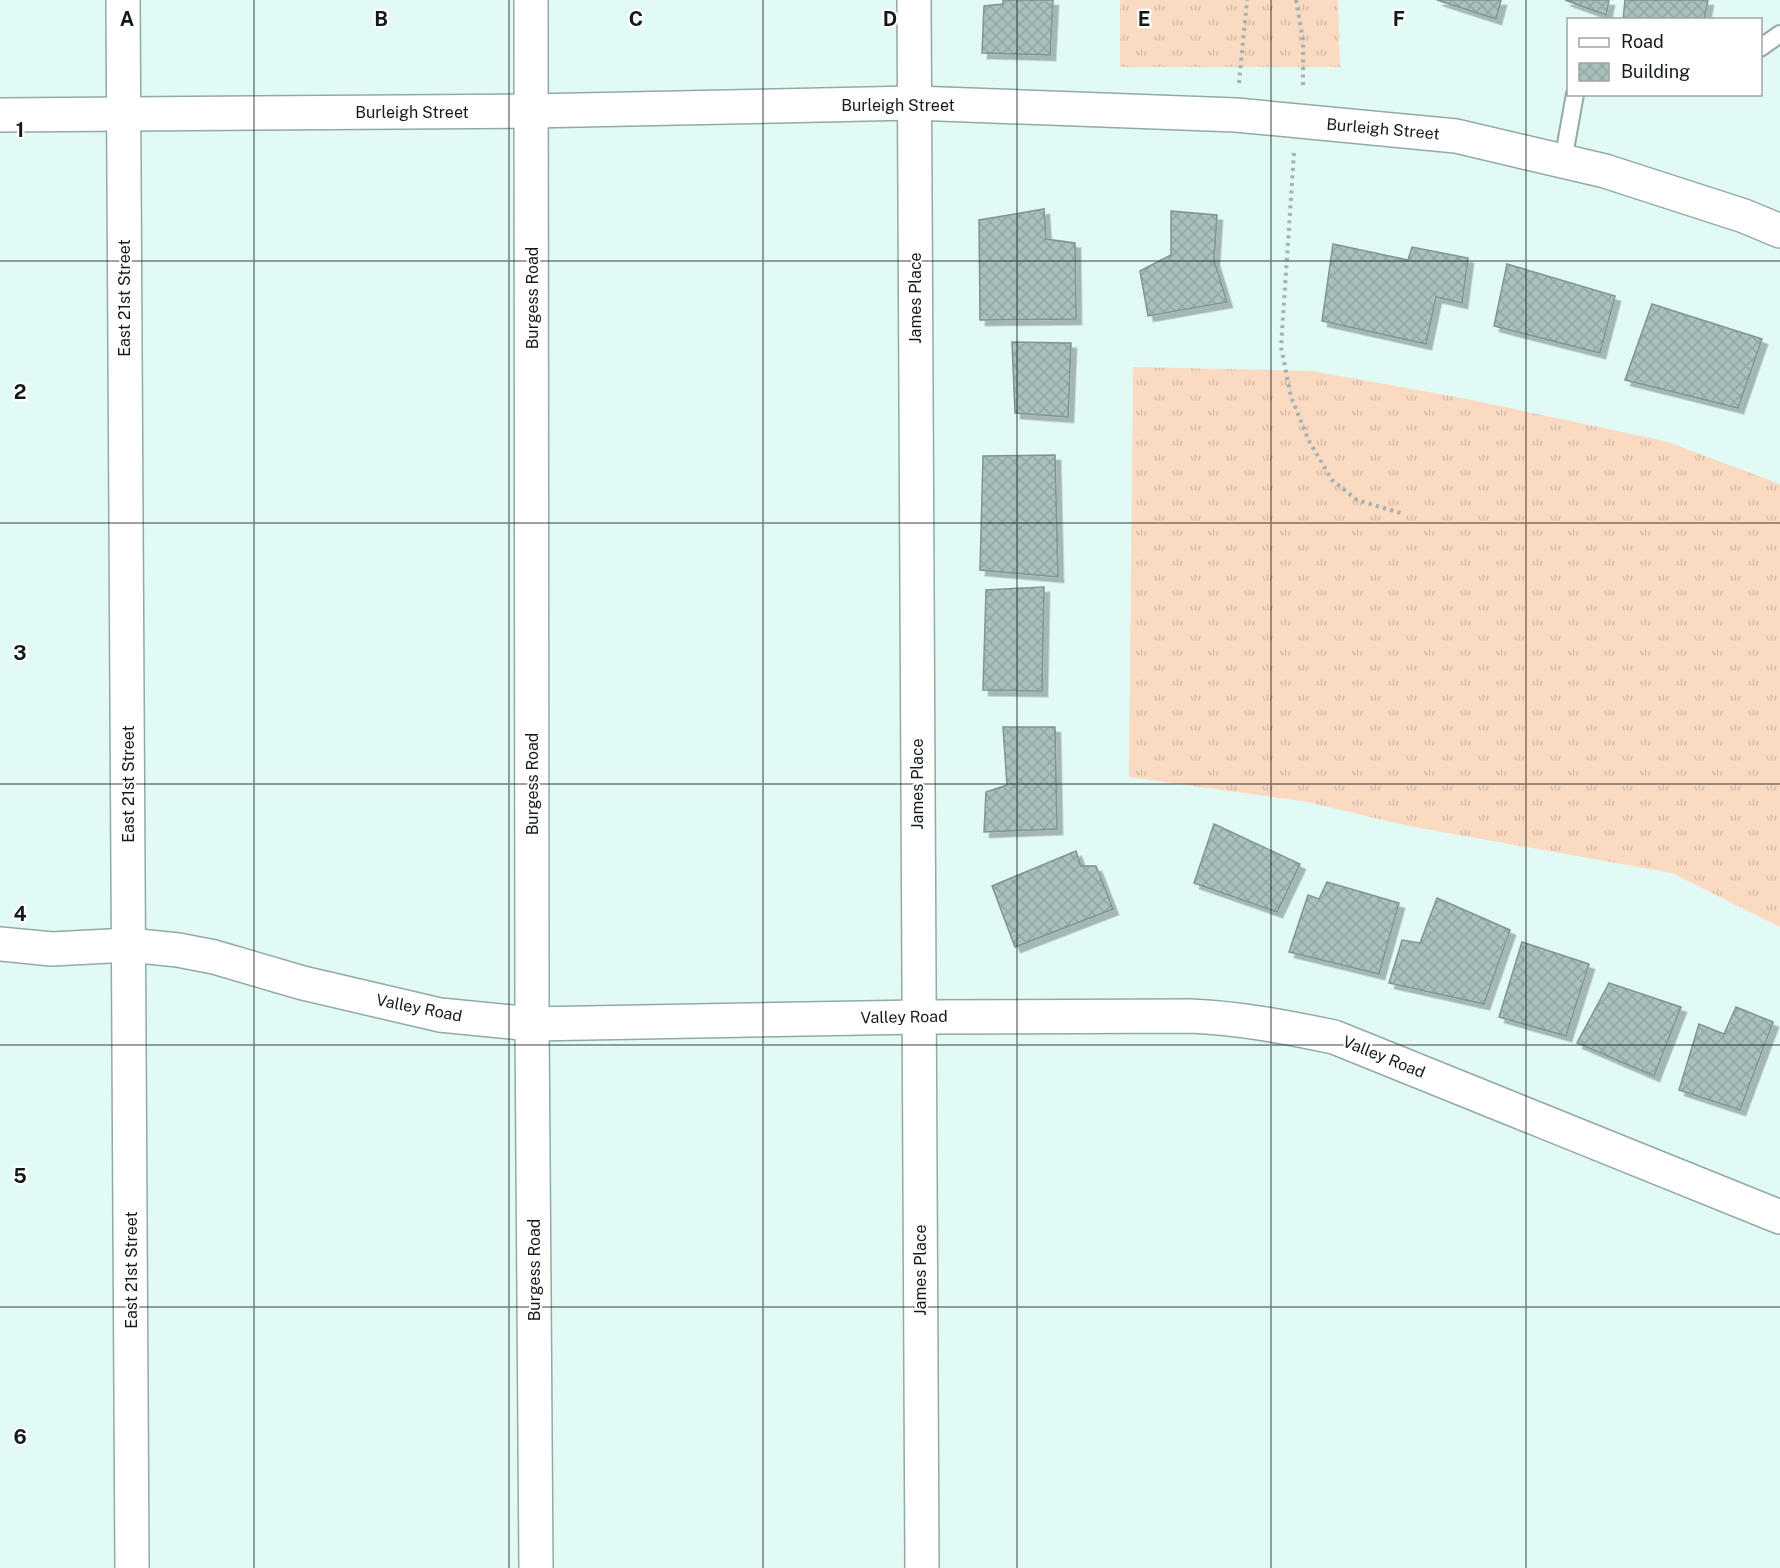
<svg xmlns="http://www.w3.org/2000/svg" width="1780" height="1568" font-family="'Public Sans',sans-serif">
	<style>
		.grass { fill: url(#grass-tufts) }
		.building { fill: url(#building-cross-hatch); stroke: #7e9592; stroke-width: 1.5; filter: url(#shadow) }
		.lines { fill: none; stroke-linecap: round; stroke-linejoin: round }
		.service-casing { stroke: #92a9a6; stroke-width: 20 }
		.minor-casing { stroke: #92a9a6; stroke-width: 36 }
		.tertiary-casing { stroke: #92a9a6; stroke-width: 36 }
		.path { stroke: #9fb3b0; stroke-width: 4; stroke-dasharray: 3 4.5; stroke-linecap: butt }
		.service { stroke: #fff; stroke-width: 16 }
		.minor { stroke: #fff; stroke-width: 33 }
		.tertiary { stroke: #fff; stroke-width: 33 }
		.grid { fill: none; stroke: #121b1a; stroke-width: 1.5; stroke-opacity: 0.55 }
		.labels { text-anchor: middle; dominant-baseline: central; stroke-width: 4.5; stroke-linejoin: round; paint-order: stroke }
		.street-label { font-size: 16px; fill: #121b1a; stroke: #fff }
		.grid-label { font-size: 20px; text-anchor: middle; font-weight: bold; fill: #121b1a; stroke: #fff; stroke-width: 4.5; stroke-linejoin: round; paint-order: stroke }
	</style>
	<defs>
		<pattern id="grass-tufts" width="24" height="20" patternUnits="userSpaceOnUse" patternTransform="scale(1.5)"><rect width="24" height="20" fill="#fbdac2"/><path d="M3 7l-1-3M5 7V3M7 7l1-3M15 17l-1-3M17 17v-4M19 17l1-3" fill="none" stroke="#d6baa6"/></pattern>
		<pattern id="building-cross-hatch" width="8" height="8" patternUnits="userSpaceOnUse" patternTransform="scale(1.5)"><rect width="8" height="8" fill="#a9c1bd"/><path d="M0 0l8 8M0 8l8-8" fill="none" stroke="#90a5a2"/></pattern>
		<filter id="shadow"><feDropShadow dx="5.5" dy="5.5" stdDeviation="0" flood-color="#0004"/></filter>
	</defs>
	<rect width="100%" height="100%" fill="#e1faf6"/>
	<!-- grass -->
	<g class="grass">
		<polygon points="1120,0 1338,0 1340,67 1120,67"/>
		<polygon points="1133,367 1312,371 1462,398 1665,441 1780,484 1780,927 1672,873 1409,826 1307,802 1129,777"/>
	</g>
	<!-- building -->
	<g class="building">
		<polygon points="1003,0 1053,0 1050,55 982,53 984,6 1003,4"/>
		<polygon points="1437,0 1501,0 1496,19"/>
		<polygon points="1565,0 1609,0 1606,15"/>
		<polygon points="1625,0 1708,0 1704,20 1623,20"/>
		<polygon points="1044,209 1046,239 1075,243 1076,319 980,320 979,220"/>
		<polygon points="1171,211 1217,215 1214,260 1227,302 1148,316 1140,271 1171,255"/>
		<polygon points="1333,244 1408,260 1412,247 1468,258 1462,303 1436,297 1426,344 1322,321"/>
		<polygon points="1507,264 1615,296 1600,353 1494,326"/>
		<polygon points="1652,304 1762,339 1738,408 1625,380"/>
		<polygon points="1012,342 1071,343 1068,417 1015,413"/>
		<polygon points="1055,455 1058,577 980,570 983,456"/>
		<polygon points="1044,587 1042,691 983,690 986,590"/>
		<polygon points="1003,727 1055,727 1057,829 984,832 986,792 1007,785"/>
		<polygon points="1214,824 1300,864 1277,912 1194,883"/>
		<polygon points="1076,851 1081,866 1096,866 1113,909 1015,947 992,886"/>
		<polygon points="1327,882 1399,903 1379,974 1289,952 1308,895 1319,899"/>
		<polygon points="1437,898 1510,930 1484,1004 1389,983 1402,940 1420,943"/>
		<polygon points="1522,942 1589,964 1566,1036 1499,1017"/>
		<polygon points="1609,983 1681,1007 1654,1076 1577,1043"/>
		<polygon points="1736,1007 1773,1022 1740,1110 1679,1090 1699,1024 1724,1034"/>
	</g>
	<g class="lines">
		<!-- service casing -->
		<g class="service-casing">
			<g id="service">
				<polyline points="1760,48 1780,34"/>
				<polyline points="1563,161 1575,94"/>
			</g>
		</g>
		<!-- minor casing -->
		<g class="minor-casing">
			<g id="minor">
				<polyline points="531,0 532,1024 536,1568"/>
				<polyline points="914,0 922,1568"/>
				<polyline points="0,115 531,111 914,103 1236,115 1456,136 1605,171 1744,216 1780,231"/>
				<path d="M0 944 52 949 129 945 178 950 214 957 303 983 440 1015 532 1024 919 1017 1190 1016C1239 1018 1286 1027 1334 1037L1780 1217"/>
			</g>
		</g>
		<!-- tertiary casing -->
		<g class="tertiary-casing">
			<polyline id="tertiary" points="123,0 132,1568"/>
		</g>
		<!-- path -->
		<g class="path">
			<polyline points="1296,0 1303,40 1303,89"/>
			<polyline points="1239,83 1247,0"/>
			<polyline points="1294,153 1281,347 1291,397 1309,441 1332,480 1357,500 1404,514"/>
		</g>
		<!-- service -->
		<use href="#service" class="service"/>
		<!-- minor -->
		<use href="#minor" class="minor"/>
		<!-- tertiary -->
		<use href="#tertiary" class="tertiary"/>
	</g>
	<!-- grid -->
	<path class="grid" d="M254 0V1568M509 0V1568M763 0V1568M1017 0V1568M1271 0V1568M1526 0V1568M0 261H1780M0 523H1780M0 784H1780M0 1045H1780M0 1307H1780"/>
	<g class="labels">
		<!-- street labels -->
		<g class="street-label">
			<text x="898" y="105">Burleigh Street</text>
			<text x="412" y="112">Burleigh Street</text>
			<text transform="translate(1383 129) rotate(5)">Burleigh Street</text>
			<text transform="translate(124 298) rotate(-90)">East 21st Street</text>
			<text transform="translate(532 298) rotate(-90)">Burgess Road</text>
			<text transform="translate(915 298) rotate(-90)">James Place</text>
			<text transform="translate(128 784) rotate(-90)">East 21st Street</text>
			<text transform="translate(532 784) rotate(-90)">Burgess Road</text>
			<text transform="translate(917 784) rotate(-90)">James Place</text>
			<text transform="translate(419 1008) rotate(11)">Valley Road</text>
			<text transform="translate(904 1017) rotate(-1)">Valley Road</text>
			<text transform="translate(1384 1057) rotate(22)">Valley Road</text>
			<text transform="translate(131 1270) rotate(-90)">East 21st Street</text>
			<text transform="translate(534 1270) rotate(-90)">Burgess Road</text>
			<text transform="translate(920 1270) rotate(-90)">James Place</text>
		</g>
	</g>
	<g class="grid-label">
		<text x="127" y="26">A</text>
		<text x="381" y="26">B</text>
		<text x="636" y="26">C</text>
		<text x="890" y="26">D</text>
		<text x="1144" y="26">E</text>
		<text x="1399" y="26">F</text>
		<text x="20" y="137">1</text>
		<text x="20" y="399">2</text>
		<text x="20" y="660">3</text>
		<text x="20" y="921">4</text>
		<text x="20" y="1183">5</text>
		<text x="20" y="1444">6</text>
	</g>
	<!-- legend -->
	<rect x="1567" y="18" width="195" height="78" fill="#ffffff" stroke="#a0a4a3" stroke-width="1.5"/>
	<rect x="1579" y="38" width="30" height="9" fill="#ffffff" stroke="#a0a4a3" stroke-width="1.5"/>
	<text x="1621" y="48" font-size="18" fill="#121b1a">Road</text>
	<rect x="1579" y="63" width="30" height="18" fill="url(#building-cross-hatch)" stroke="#a0a4a3" stroke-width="1.5"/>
	<text x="1621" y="78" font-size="18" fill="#121b1a">Building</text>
</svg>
